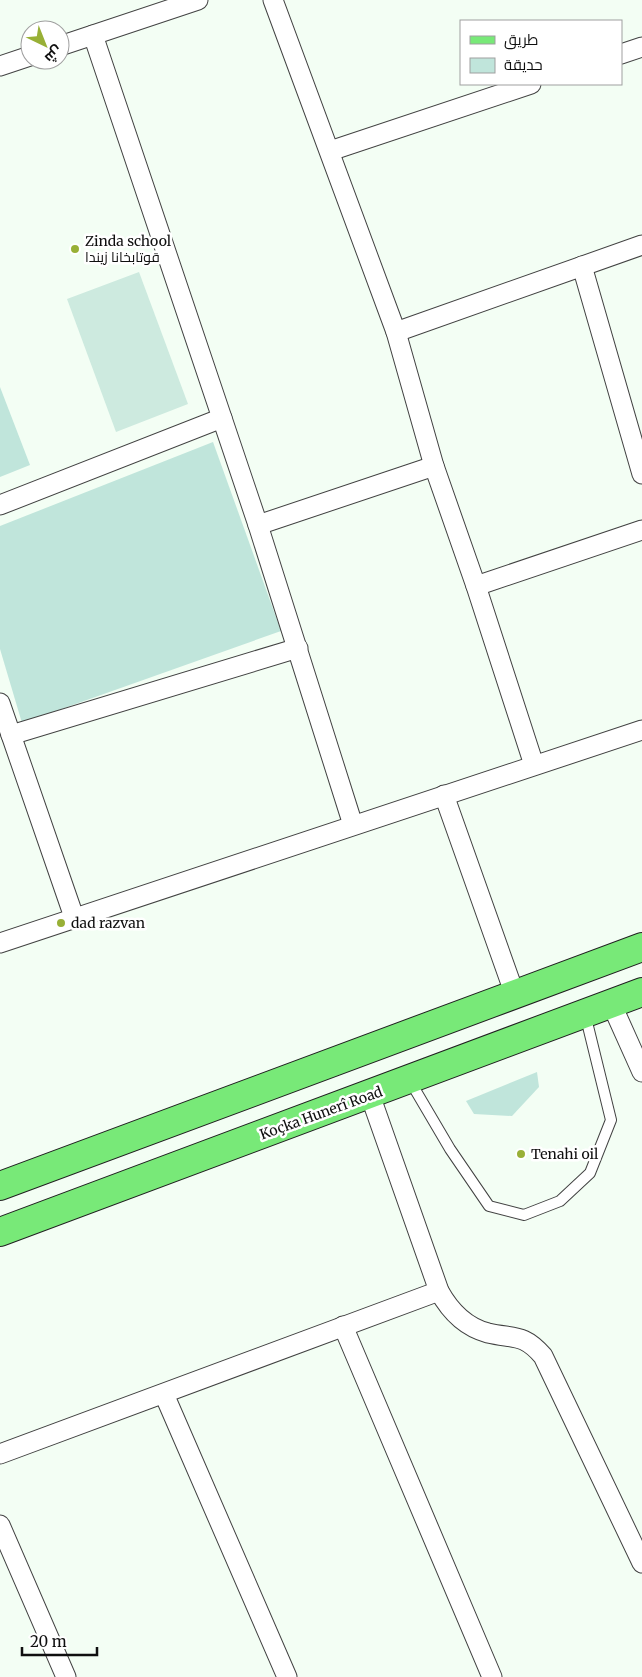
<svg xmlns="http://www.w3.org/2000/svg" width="642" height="1677" font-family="Merriweather,Cairo,serif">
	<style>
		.green { fill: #c0e5db }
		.pitch { fill: #cdeadf }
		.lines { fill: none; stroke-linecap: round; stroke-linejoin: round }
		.service-casing { stroke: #424242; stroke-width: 12 }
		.minor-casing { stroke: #424242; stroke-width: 21 }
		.primary-casing { stroke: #202020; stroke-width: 30 }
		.service { stroke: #fff; stroke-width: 10 }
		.minor { stroke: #fff; stroke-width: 19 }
		.primary { stroke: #78e978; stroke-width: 28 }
		.poi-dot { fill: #98b036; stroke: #fff; stroke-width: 2 }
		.labels { text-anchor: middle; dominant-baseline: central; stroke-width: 5; stroke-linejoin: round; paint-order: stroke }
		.poi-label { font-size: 14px; fill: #0f0f0f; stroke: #fff; text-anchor: start }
		.street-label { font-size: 14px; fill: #0f0f0f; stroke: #fff }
	</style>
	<rect width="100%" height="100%" fill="#f3fef4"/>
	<!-- green -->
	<g class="green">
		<polygon points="0,387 30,465 0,477"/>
		<polygon points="213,442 281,631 22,723 0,649 0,526"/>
		<polygon points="537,1072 539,1087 512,1116 474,1114 466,1101"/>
	</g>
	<!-- pitch -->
	<polygon class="pitch" points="139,272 188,404 116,432 67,299"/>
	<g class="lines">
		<!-- service casing -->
		<g class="service-casing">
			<polyline id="service" points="410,1081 450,1149 489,1206 524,1215 560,1201 590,1173 611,1120 585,1014"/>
		</g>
		<!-- minor casing -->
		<g class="minor-casing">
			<g id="minor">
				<polyline points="273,0 396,332 434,466 476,586 534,765"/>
				<polyline points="93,35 258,525 353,825"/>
				<polyline points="60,46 198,0"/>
				<polyline points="621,54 642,47"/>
				<polyline points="0,66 30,56"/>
				<polyline points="330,151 531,84"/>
				<polyline points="582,266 642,474"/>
				<polyline points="396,332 642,245"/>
				<polyline points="0,505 222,418"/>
				<polyline points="258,525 434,466"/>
				<polyline points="476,586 642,530"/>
				<polyline points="0,703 74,917"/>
				<polyline points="11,735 298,648"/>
				<polyline points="444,795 515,995"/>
				<polyline points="0,943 642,730"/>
				<polyline points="611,1003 642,1072"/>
				<path d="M370 1095 439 1291C450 1311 465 1327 488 1333 514 1339 523 1333 543 1356L642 1563"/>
				<polyline points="343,1326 492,1677"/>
				<polyline points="164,1394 287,1677"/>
				<polyline points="0,1454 439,1291"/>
				<polyline points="0,1525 66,1677"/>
			</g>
		</g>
		<!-- primary casing -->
		<g class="primary-casing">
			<g id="primary">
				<polyline points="0,1186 642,947"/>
				<polyline points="0,1232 642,992"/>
			</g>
		</g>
		<!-- service -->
		<use href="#service" class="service"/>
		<!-- minor -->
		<use href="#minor" class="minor"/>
		<!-- primary -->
		<use href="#primary" class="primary"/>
	</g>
	<!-- markers -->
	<g class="poi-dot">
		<circle cx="75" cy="249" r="5"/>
		<circle cx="61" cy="923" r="5"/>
		<circle cx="521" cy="1154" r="5"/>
	</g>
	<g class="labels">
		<!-- poi labels -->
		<g class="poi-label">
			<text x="85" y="241">Zinda school<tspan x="85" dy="16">قوتابخانا زیندا</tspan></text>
			<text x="71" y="923">dad razvan</text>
			<text x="531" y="1154">Tenahi oil</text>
		</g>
		<!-- street labels -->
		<g class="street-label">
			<text transform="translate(321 1113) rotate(-20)">Koçka Hunerî Road</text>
		</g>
	</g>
	<!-- legend -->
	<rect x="460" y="20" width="162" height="65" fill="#ffffff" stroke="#9f9f9f"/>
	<rect x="470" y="36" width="25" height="8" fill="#78e978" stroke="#9f9f9f"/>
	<text x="504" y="45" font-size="15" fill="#0f0f0f">طريق</text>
	<rect x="470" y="58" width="25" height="15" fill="#c0e5db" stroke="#9f9f9f"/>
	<text x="504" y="70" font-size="15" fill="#0f0f0f">حديقة</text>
	<!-- north arrow -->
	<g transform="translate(45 45) rotate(137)"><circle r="24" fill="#ffffff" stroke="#9f9f9f"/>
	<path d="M0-4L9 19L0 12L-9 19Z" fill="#98b036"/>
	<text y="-8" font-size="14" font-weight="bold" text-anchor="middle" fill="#0f0f0f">ش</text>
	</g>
	<!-- scale -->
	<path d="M22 1647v8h75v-8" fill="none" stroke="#0f0f0f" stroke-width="2.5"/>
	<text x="30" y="1647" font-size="15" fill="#0f0f0f" stroke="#ffffff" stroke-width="4" paint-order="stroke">20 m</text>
</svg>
